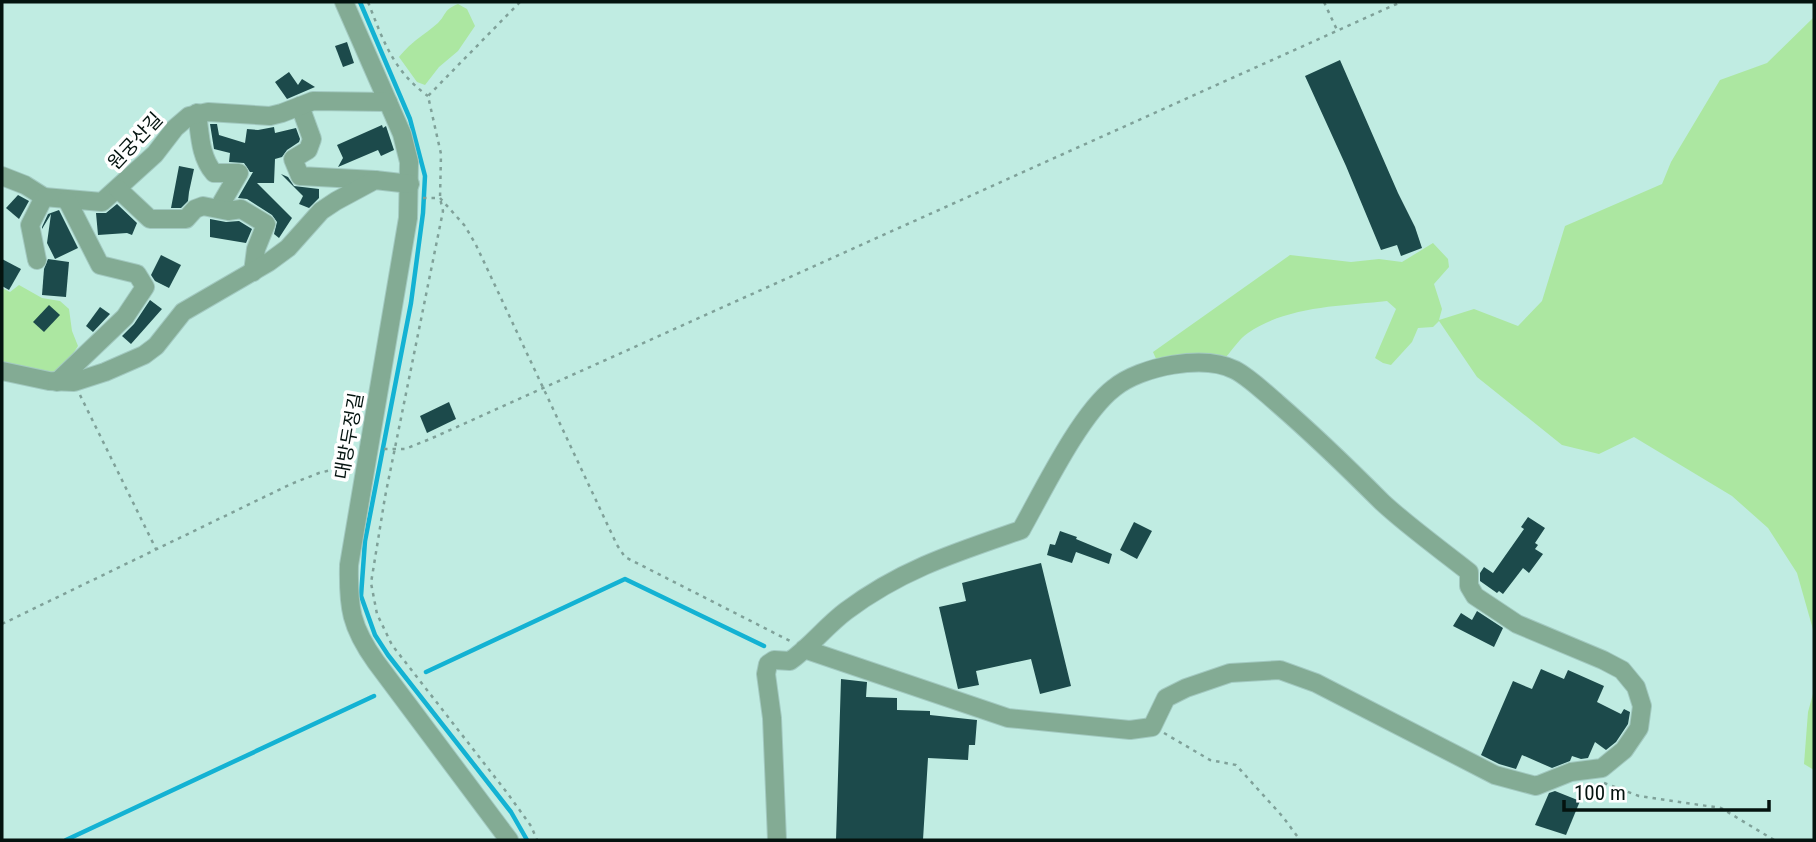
<svg xmlns="http://www.w3.org/2000/svg" width="1816" height="842" font-family="'Roboto Condensed','Noto Sans KR',sans-serif">
	<style>
		.green { fill: #ace7a1 }
		.lines { fill: none; stroke-linecap: round; stroke-linejoin: round }
		.stream { stroke: #13b2d3; stroke-width: 4.5 }
		.building { fill: #1c4a4b }
		.minor-casing { stroke: #a2c9c0; stroke-width: 20 }
		.path { stroke: #7fa199; stroke-width: 2.5; stroke-dasharray: 3.5 5; stroke-linecap: butt }
		.minor { stroke: #83ab94; stroke-width: 18 }
		.labels { text-anchor: middle; dominant-baseline: central; stroke-width: 7; stroke-linejoin: round; paint-order: stroke }
		.street-label { font-size: 19px; fill: #04130f; stroke: #fff }
	</style>
	<rect width="100%" height="100%" fill="#c0ece2"/>
	<!-- green -->
	<g class="green">
		<path d="M458 4 467 9 475 26 458 51 439 67 425 85 417 82 399 57C413 40 423 36 438 23 447 14 443 10 458 4Z"/>
		<path d="M1814 17V633L1797 573 1768 528 1732 496 1634 437 1599 454 1562 445 1477 377 1439 321 1433 327 1418 328 1412 342 1391 365 1383 363 1375 358 1396 309 1387 301C1342 306 1287 306 1248 333 1240 338 1233 349 1226 357H1187L1157 361 1153 352 1290 255 1351 262 1379 259 1402 262 1433 243 1448 259 1449 267 1434 284 1442 309 1439 320 1474 309 1518 326 1542 301 1565 226 1662 184 1671 162 1720 80 1767 63Z"/>
		<polygon points="19,285 42,298 60,301 69,309 72,331 78,346 69,360 53,374 2,364 2,288 10,292"/>
		<polygon points="1814,690 1814,770 1804,764 1808,712"/>
	</g>
	<g class="lines">
		<!-- stream -->
		<g class="stream">
			<polyline points="360,2 410,119 425,176 423,213 411,303 365,541 361,596 375,635 388,655 511,812 527,840"/>
			<polyline points="426,672 625,579 764,646"/>
			<polyline points="66,840 374,696"/>
		</g>
	</g>
	<!-- building -->
	<g class="building">
		<polygon points="347,42 354,63 343,67 335,46"/>
		<polygon points="1340,60 1398,193 1415,227 1422,248 1401,256 1397,245 1381,250 1346,166 1305,76"/>
		<polygon points="289,72 298,85 302,79 315,87 287,99 275,82"/>
		<polygon points="210,124 217,124 219,135 245,143 247,129 258,130 274,127 275,133 296,128 300,139 299,142 287,150 282,157 275,159 274,183 257,183 292,218 279,238 274,234 277,222 272,215 247,199 238,198 253,172 250,172 244,163 229,162 230,153 214,149"/>
		<polygon points="382,125 383,128 386,126 394,150 381,156 378,150 338,167 343,158 337,145"/>
		<polygon points="179,166 194,169 189,192 188,201 181,208 171,208"/>
		<polygon points="281,174 288,177 294,186 319,189 319,198 309,208 299,204 303,196"/>
		<polygon points="18,195 29,201 19,219 6,208"/>
		<polygon points="117,204 137,223 132,235 127,233 98,235 96,213 106,213"/>
		<polygon points="59,210 78,248 55,259 47,243 51,214 42,229 42,227 48,214"/>
		<polygon points="210,219 226,222 239,221 252,229 246,243 210,237"/>
		<polygon points="161,255 181,265 169,288 155,281 151,275"/>
		<polygon points="2,259 21,269 9,290 2,286"/>
		<polygon points="48,259 69,262 66,297 42,295 44,269"/>
		<polygon points="150,300 162,309 131,344 122,336 134,324"/>
		<polygon points="49,305 60,315 44,332 33,322"/>
		<polygon points="100,307 110,314 93,332 86,326"/>
		<polygon points="449,402 456,419 427,433 420,416"/>
		<polygon points="1528,517 1545,528 1535,543 1538,545 1535,549 1543,554 1529,573 1523,568 1503,594 1499,591 1497,593 1480,581 1480,573 1484,567 1493,573 1524,529 1521,527"/>
		<polygon points="1134,522 1152,531 1137,559 1120,550"/>
		<polygon points="1060,531 1077,537 1076,539 1112,554 1109,564 1076,552 1072,563 1047,555 1050,544 1055,545"/>
		<polygon points="1041,563 1071,686 1040,694 1031,659 976,671 979,685 958,689 939,607 966,601 962,583"/>
		<polygon points="1477,611 1503,628 1494,647 1453,626 1461,613 1472,620"/>
		<polygon points="1541,669 1564,679 1568,670 1604,686 1597,702 1621,714 1624,709 1630,712 1628,724 1616,742 1606,750 1595,742 1588,758 1581,759 1572,756 1570,761 1552,768 1522,755 1516,769 1499,764 1481,755 1513,681 1532,689"/>
		<polygon points="841,679 867,682 866,697 897,698 897,710 930,711 930,715 977,720 975,745 969,745 968,760 928,758 923,840 836,840"/>
		<polygon points="1555,791 1580,801 1566,835 1535,825 1549,793"/>
	</g>
	<g class="lines">
		<!-- minor casing -->
		<g class="minor-casing">
			<g id="minor">
				<path d="M344 2 402 134 409 162 408 218 349 565C348 608 351 627 376 662L509 840"/>
				<polyline points="300,106 312,139 308,150 293,159 300,176 375,180"/>
				<path d="M197 113C200 134 200 157 214 173H239L222 202V209"/>
				<polyline points="2,176 25,185 44,197 102,202 155,154 175,128 189,116 208,112 270,116 282,113 313,101 388,102"/>
				<polyline points="118,189 150,219 186,219 195,209 203,206 228,211 241,209 266,224 256,249 253,272"/>
				<polyline points="37,260 30,225 44,197"/>
				<polyline points="2,371 49,381 74,382 105,372 144,355 156,346 183,312 269,262 288,248 321,211 336,201 375,180 410,184"/>
				<polyline points="57,382 125,317 145,287 137,274 100,265 67,200"/>
				<path d="M777 840 772 718 766 674 768 664 774 660 790 661C810 647 826 626 846 611 902 569 957 552 1021 530 1043 491 1080 414 1114 388 1141 366 1204 354 1235 370 1250 378 1264 392 1277 403 1314 435 1348 468 1382 502 1409 527 1440 549 1469 572V586L1475 596 1517 624 1603 660 1622 670 1636 687 1642 706 1639 728 1624 750 1602 768 1571 772 1536 786 1495 775 1316 683 1280 670 1230 673 1186 688 1166 698 1152 727 1130 730 1008 718 804 649"/>
			</g>
		</g>
		<!-- path -->
		<g class="path">
			<path d="M368 2C383 40 393 71 428 96"/>
			<polyline points="520,2 428,96 441,154 440,198 443,211 385,497 371,583 377,614 392,645 508,794 531,826 537,840"/>
			<polyline points="1324,2 1337,30"/>
			<polyline points="423,198 440,198 465,226 476,245 617,545 625,557 792,642"/>
			<polyline points="80,395 156,549"/>
			<polyline points="384,449 405,449 430,439 1401,2"/>
			<polyline points="2,624 291,484 319,473 352,465"/>
			<polyline points="1164,733 1210,760 1236,765 1283,817 1300,840"/>
			<polyline points="1604,783 1639,796 1721,808 1774,840"/>
		</g>
		<!-- minor -->
		<use href="#minor" class="minor"/>
	</g>
	<g class="labels">
		<!-- street labels -->
		<g class="street-label">
			<text transform="translate(135 141) rotate(-47)">원궁산길</text>
			<text transform="translate(349 436) rotate(-80)">대방두정길</text>
		</g>
	</g>
	<!-- border -->
	<rect width="1816" height="842" fill="none" stroke="#04130f" stroke-width="7"/>
	<!-- scale -->
	<path d="M1564 800v10h205v-10" fill="none" stroke="#04130f" stroke-width="3.5"/>
	<text x="1574" y="800" font-size="21" fill="#04130f" stroke="#ffffff" stroke-width="5" paint-order="stroke">100 m</text>
</svg>
